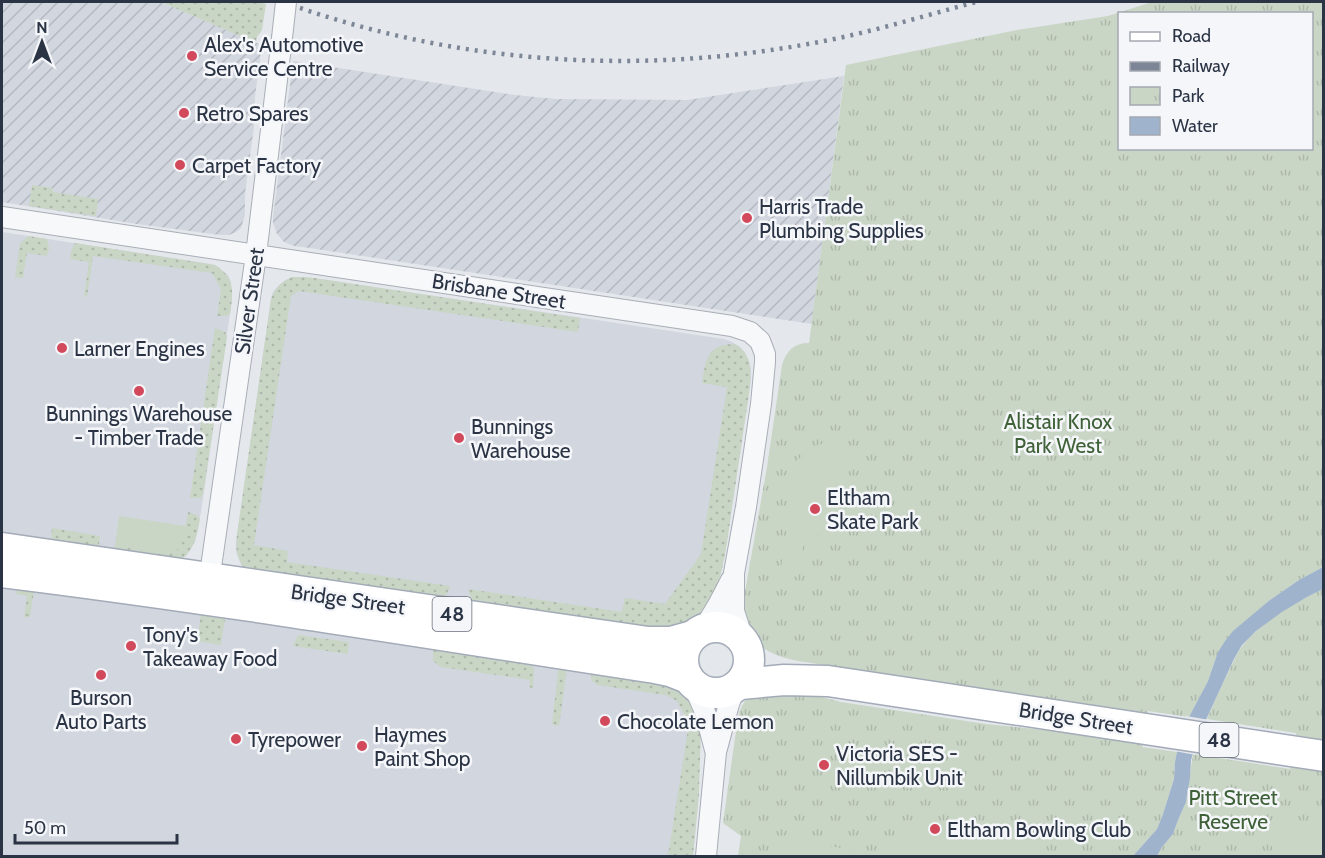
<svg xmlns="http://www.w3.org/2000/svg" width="1325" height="858" font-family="Cabin,sans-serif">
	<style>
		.built { fill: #d2d6de }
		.industrial { fill: url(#industrial-furrows) }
		.grass { fill: url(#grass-dots) }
		.park { fill: url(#park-tufts); fill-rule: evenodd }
		.garden { fill: #c9d6c5 }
		.water { fill: #9fb4cc }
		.pier { fill: #e4e7ec }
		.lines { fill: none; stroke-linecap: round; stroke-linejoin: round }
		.street-casing { stroke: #a9aeb7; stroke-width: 22 }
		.primary-casing { stroke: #a3abb8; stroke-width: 33 }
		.street { stroke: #f7f8fa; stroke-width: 20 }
		.primary { stroke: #fff; stroke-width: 30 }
		.rail { stroke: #7d8696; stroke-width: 4.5; stroke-dasharray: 3 6; stroke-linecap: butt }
		.street-bridge-casing { stroke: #a9aeb7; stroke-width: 22; stroke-linecap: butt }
		.street-bridge { stroke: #f7f8fa; stroke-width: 20 }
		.poi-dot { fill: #d1495b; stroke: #f4f6f9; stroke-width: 2 }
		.labels { text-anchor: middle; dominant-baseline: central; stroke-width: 5; stroke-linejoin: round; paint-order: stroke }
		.shield { fill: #f4f6f9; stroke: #676e7b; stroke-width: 1.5 }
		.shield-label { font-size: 20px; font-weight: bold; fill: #2b3445 }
		.poi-label { font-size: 21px; fill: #2b3445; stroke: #f4f6f9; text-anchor: start }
		.street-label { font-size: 21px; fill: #2b3445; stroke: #f4f6f9 }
		.park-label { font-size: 21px; fill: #3f6138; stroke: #f4f6f9 }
	</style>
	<defs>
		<pattern id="industrial-furrows" width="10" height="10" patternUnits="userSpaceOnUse" patternTransform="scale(1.5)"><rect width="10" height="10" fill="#d2d6de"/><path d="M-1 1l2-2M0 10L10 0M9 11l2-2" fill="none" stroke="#b4b8c0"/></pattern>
		<pattern id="grass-dots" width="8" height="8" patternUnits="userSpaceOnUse" patternTransform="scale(1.5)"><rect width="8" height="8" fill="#c9d6c5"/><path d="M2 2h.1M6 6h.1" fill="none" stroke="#adb8ab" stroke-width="1.8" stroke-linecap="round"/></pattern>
		<pattern id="park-tufts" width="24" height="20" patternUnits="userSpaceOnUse" patternTransform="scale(1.5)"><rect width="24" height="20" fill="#c9d6c5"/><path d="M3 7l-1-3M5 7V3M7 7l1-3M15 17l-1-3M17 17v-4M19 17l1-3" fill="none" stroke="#adb8ab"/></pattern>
	</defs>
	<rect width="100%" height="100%" fill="#e4e7ec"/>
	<!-- built -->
	<g class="built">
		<polygon points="2,232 205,263 215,265 228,275 231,282 232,300 201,512 195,542 186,556 2,540"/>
		<polygon points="292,277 303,277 314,278 724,339 732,342 739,346 744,352 749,361 751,369 751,379 726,547 720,577 679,633 242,567 236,552 236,544 271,299 273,292 278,286 284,281"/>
		<polygon points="2,579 646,673 686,693 699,793 693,856 2,856"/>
	</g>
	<!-- industrial -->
	<g class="industrial">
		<polygon points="2,2 161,2 266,47 261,52 255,96 255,119 245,194 245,215 241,228 236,232 229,235 220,235 137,224 2,202"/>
		<polygon points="293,61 515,95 556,99 687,100 844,76 812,324 303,247 294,246 284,242 277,234 273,223 273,217"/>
	</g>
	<!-- grass -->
	<g class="grass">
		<polygon points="161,2 259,2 266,4 262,30 257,37 256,43"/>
		<polygon points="32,185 53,188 53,192 98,199 96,216 29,206"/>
		<polygon points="28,236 47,239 49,248 47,256 27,253 23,278 15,277 20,244"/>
		<path d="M75 243 215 265C236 278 233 292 230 314L226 316H217L221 289 212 273 93 256 87 297 84 296 89 262 70 259 71 251Z"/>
		<path d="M292 277H303L314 278 580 318 578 332 299 291 291 296 254 545 288 551 287 562 450 586 447 594 443 599 248 573C237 560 235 550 237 534L271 299C275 288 281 282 292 277Z"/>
		<polygon points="215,328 225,332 227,337 203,495 200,498 190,498"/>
		<path d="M734 344C754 352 751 377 749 394 743 432 738 469 732 507 727 542 724 579 707 609 700 621 690 627 679 633L479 606C473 601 470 597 468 589L622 612 625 598 665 604 701 554 727 387 702 383C706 360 706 345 734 344Z"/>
		<path d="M188 512 197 515 200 519C197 535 195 549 181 560L114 554 115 546 169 554 183 541Z"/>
		<polygon points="52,528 100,536 98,551 54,548 51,534"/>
		<polygon points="35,584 30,617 24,617 27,596 16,594 18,585"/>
		<polygon points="226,612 221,645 197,641 201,613"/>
		<polygon points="298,635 349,642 348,654 293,646"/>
		<polygon points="433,648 528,656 534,669 533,688 529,687 530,680 441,667 433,661"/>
		<polygon points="559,664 567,668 559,726 552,724"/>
		<polygon points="592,669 679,686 692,702 701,728 699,793 693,856 668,856 689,723 677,701 666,695 597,685 591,680"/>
	</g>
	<!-- park -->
	<g class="park">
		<path d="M1152 2H1323V567L1299 580 1270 600 1225 641 1218 652 1208 681 1189 717 1148 711 1146 717 956 685 798 661C759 653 743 637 744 597L767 467 782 365C786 351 794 343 809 343L846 65 1017 30 1108 16ZM1120 14H1312V148H1120Z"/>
		<path d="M1323 589V741L1295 739 1296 733 1207 719C1212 706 1218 694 1224 681 1230 670 1234 658 1241 648 1256 625 1298 601 1323 589Z"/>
		<path d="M807 693 841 702 986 724 1143 740 1142 747 1177 752 1175 762 1174 779 1163 814 1157 829 1133 856H738L741 836 723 823 738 717C740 709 743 703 748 697Z"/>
		<polygon points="1193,754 1290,769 1292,762 1323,768 1323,856 1157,856 1162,847 1173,834 1178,820 1186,802"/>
	</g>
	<!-- garden -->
	<g class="garden">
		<path d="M826 443C836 447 853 458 849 471 846 479 837 488 832 495L843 501 836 517 821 537 818 535 812 540 804 542 798 577 780 574 797 460 818 445Z"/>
		<path d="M119 516 186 526C184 539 183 550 169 554L115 546Z"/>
		<polygon points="906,820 1025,838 1022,856 900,856"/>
		<polygon points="1276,821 1323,828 1323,856 1271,856"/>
		<polygon points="771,837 893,856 768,856"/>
	</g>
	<!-- water -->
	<polygon class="water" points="1323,567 1323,589 1307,597 1282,612 1256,631 1242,645 1234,659 1198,737 1191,760 1190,778 1186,802 1178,820 1173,834 1162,847 1157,856 1133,856 1157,829 1163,814 1174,779 1175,762 1177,752 1189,717 1208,681 1218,652 1225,641 1233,631 1270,600 1299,580"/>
	<!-- pier -->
	<polygon class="pier" points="1186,716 1210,720 1201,738 1196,755 1174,751"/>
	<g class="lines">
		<!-- street casing -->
		<g class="street-casing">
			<g id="street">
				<polyline points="2,217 732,326 750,332 760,341 765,354 765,362 761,404 746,507 734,573 734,611 743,639"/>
				<polyline points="208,588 256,255 282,38"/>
				<polyline points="703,630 718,605 731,580"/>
				<polyline points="693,684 705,712 715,750"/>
				<polyline points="706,856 716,752 729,704 735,688"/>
			</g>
		</g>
		<!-- primary casing -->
		<g class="primary-casing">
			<g id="primary">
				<polyline points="2,548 648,642 671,642 693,636"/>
				<path d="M2 572C220 599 438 635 655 668L670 671 688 678"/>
				<circle cx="716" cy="660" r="33"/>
				<polyline points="740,684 784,680 828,681 1324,756"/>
			</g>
		</g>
		<!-- street -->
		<use href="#street" class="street"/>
		<!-- primary -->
		<use href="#primary" class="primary"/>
		<!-- rail -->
		<path class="rail" d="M283 2C463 67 653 77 839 38 885 28 931 14 976 2"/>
		<!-- street-bridge casing -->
		<g class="street-bridge-casing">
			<polyline id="street-bridge" points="282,38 286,2"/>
		</g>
		<!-- street-bridge -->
		<use href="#street-bridge" class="street-bridge"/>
	</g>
	<!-- markers -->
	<g class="poi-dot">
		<circle cx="192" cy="56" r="6"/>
		<circle cx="184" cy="113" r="6"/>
		<circle cx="180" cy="165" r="6"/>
		<circle cx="747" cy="218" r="6"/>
		<circle cx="62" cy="348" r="6"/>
		<circle cx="139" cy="391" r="6"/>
		<circle cx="459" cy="438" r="6"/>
		<circle cx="815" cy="509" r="6"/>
		<circle cx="131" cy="646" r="6"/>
		<circle cx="101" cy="675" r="6"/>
		<circle cx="605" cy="721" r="6"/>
		<circle cx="236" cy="739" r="6"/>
		<circle cx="362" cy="746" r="6"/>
		<circle cx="824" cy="765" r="6"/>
		<circle cx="935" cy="829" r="6"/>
	</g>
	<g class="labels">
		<!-- shield labels -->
		<g class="shield">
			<rect x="432.5" y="597" width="39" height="34" rx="4.5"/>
			<rect x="1199.5" y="723" width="39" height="34" rx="4.5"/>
		</g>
		<g class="shield-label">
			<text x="452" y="614">48</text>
			<text x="1219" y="740">48</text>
		</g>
		<!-- poi labels -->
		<g class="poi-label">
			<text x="204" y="44">Alex's Automotive<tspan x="204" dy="24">Service Centre</tspan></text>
			<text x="196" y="113">Retro Spares</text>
			<text x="192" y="165">Carpet Factory</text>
			<text x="759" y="206">Harris Trade<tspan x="759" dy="24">Plumbing Supplies</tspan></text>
			<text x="74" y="348">Larner Engines</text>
			<text x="139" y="413" text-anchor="middle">Bunnings Warehouse<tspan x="139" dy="24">- Timber Trade</tspan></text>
			<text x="471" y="426">Bunnings<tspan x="471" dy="24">Warehouse</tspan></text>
			<text x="827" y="497">Eltham<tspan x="827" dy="24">Skate Park</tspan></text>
			<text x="143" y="634">Tony's<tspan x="143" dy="24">Takeaway Food</tspan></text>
			<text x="101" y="697" text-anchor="middle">Burson<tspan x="101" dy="24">Auto Parts</tspan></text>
			<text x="617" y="721">Chocolate Lemon</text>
			<text x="374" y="734">Haymes<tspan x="374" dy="24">Paint Shop</tspan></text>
			<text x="248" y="739">Tyrepower</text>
			<text x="836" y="753">Victoria SES -<tspan x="836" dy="24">Nillumbik Unit</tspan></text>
			<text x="947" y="829">Eltham Bowling Club</text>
		</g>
		<!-- street labels -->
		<g class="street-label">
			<text transform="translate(499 291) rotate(9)">Brisbane Street</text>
			<text transform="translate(249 301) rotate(-82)">Silver Street</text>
			<text transform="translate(348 599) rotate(8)">Bridge Street</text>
			<text transform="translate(1076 718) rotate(9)">Bridge Street</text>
		</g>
		<!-- park labels -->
		<g class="park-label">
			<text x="1058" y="421">Alistair Knox<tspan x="1058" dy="24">Park West</tspan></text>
			<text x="1233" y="797">Pitt Street<tspan x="1233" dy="24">Reserve</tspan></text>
		</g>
	</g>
	<!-- border -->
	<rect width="1325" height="858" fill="none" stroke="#2b3445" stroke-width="6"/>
	<!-- legend -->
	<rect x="1118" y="12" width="195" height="138" fill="#f4f6f9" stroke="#a4a8b1" stroke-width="1.5"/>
	<rect x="1130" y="32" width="30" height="9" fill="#ffffff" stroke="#a4a8b1" stroke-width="1.5"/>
	<text x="1172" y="42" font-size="18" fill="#2b3445">Road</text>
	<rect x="1130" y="62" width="30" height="9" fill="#7d8696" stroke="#a4a8b1" stroke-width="1.5"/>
	<text x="1172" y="72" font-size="18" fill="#2b3445">Railway</text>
	<rect x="1130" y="87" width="30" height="18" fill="url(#park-tufts)" stroke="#a4a8b1" stroke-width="1.5"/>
	<text x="1172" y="102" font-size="18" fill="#2b3445">Park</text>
	<rect x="1130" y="117" width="30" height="18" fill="#9fb4cc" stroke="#a4a8b1" stroke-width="1.5"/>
	<text x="1172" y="132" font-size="18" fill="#2b3445">Water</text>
	<!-- north arrow -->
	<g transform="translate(42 42)" stroke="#f4f6f9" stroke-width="4.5" paint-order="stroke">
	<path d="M0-4.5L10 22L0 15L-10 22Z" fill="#2b3445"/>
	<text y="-9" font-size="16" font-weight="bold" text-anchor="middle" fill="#2b3445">N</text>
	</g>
	<!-- scale -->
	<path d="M15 834v9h162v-9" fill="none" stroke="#2b3445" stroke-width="3"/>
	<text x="24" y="834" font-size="18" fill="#2b3445" stroke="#f4f6f9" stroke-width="4.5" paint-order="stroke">50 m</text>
</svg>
